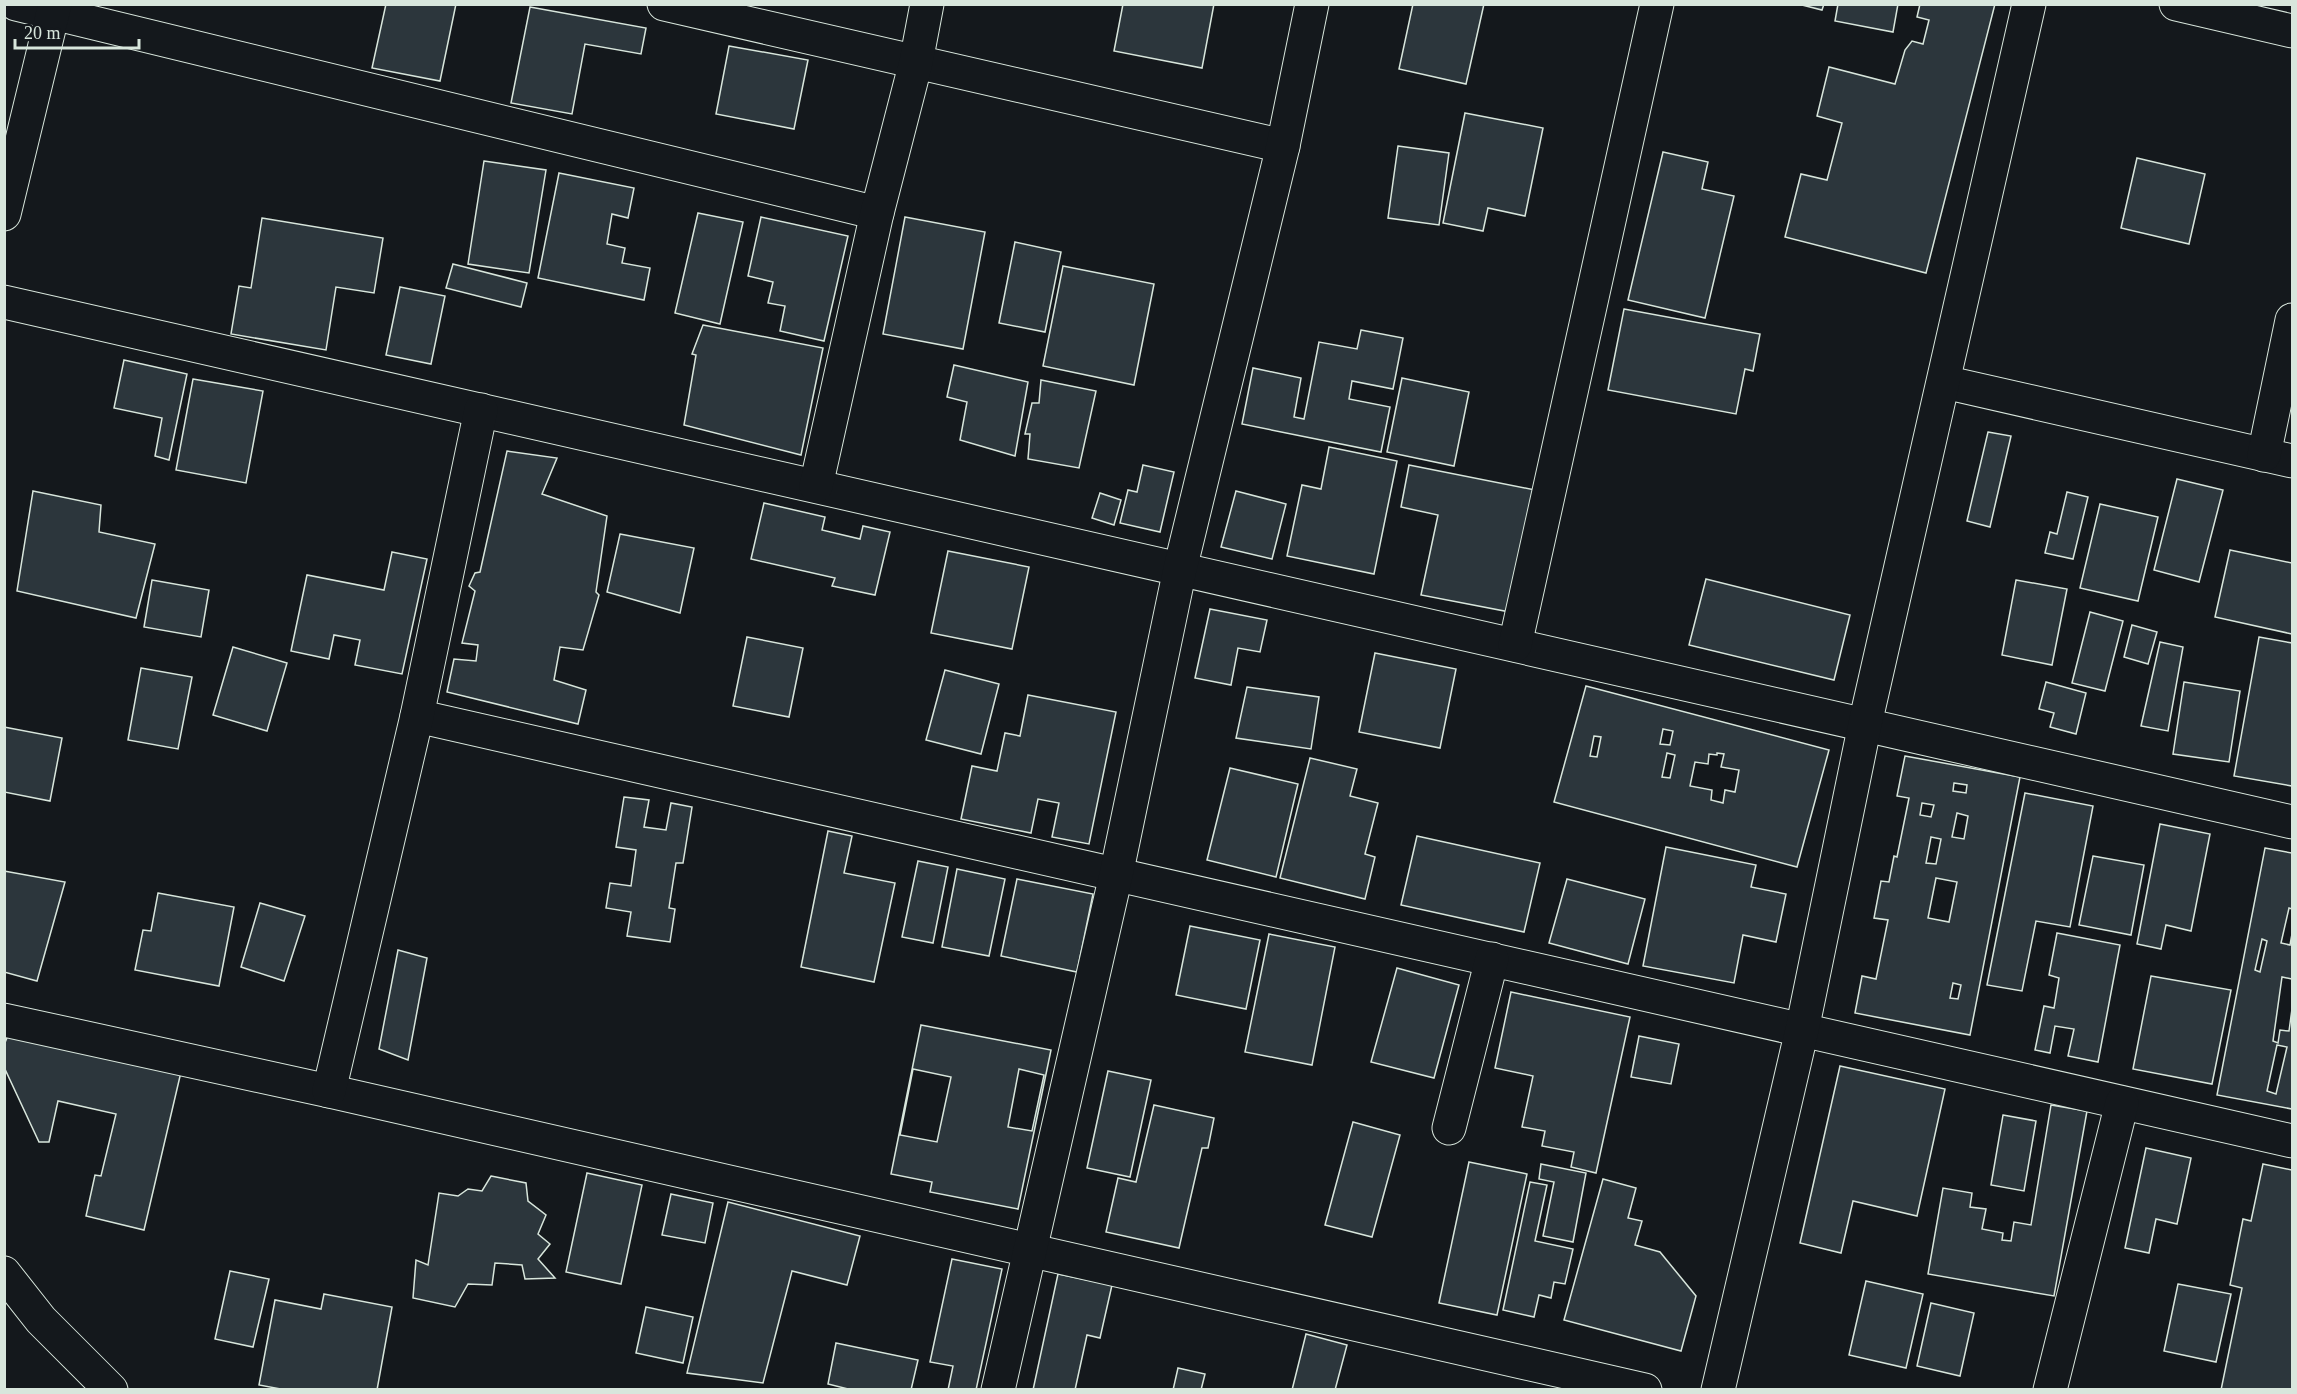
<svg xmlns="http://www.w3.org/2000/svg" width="2297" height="1394" font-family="'Times New Roman',serif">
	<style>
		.building { fill: #2c363c; stroke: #d8e6dc; stroke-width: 1.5; fill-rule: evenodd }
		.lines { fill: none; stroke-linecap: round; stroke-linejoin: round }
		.minor-casing { stroke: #d8e6dc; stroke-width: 35 }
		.minor { stroke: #14181c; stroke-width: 33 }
	</style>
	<rect width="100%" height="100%" fill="#14181c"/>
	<!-- building -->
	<g class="building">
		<polygon points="386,4 456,4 440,81 372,68"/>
		<polygon points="1123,4 1214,4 1202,68 1114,51"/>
		<polygon points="1413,4 1484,4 1466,84 1399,69"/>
		<polygon points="1798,4 1824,4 1822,10"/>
		<polygon points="1838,4 1898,4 1893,32 1835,21"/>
		<polygon points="1920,4 1995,4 1926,273 1785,237 1801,174 1827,180 1842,123 1817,116 1829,67 1895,84 1905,50 1912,41 1923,44 1929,20 1917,17"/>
		<polygon points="530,7 646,28 641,54 585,44 572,114 511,103"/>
		<polygon points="729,46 808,60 794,129 716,114"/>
		<polygon points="1465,113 1543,128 1525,216 1488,208 1483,231 1443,223"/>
		<polygon points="1398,146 1449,153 1439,225 1388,218"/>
		<polygon points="1663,152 1708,162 1702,189 1734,196 1705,318 1628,300"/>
		<polygon points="2137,158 2205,174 2189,244 2121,228"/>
		<polygon points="484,161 546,170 529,273 468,264"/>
		<polygon points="559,173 634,188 628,218 612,214 607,244 625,248 622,263 650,268 644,300 538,278"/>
		<polygon points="698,213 743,222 720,324 675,313"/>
		<polygon points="761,217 848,236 824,341 780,331 785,306 768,303 773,282 748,276"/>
		<polygon points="905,217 985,232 963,349 883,334"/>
		<polygon points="262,218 383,238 374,293 336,287 326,350 231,334 239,286 251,288"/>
		<polygon points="1015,242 1061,252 1045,332 999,323"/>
		<polygon points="453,264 527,283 521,307 446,288"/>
		<polygon points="1063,266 1154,284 1134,385 1043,366"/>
		<polygon points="400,287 445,296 431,364 386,355"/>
		<polygon points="1624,309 1760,334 1753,371 1745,369 1736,414 1608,390"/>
		<polygon points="703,325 823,348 801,455 684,425 696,355 692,354"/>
		<polygon points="1361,330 1403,338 1393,389 1352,381 1349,399 1390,407 1381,452 1242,424 1253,368 1301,378 1294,417 1304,419 1319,342 1357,349"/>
		<polygon points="124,360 187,374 169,460 155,456 162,418 114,408"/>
		<polygon points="954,365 1028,382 1015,456 960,440 967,402 947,397"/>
		<polygon points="1402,378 1469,392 1454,466 1387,452"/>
		<polygon points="193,379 263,391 246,483 176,470"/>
		<polygon points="1041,380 1096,391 1079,468 1028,459 1030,434 1025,434 1032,403 1039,403"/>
		<polygon points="1988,432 2011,436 1990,527 1967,521"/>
		<polygon points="1329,447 1397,461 1374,574 1287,556 1302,485 1321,489"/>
		<polygon points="507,451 557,458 542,494 607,516 596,592 599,595 583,650 560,647 554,680 586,690 578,724 447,692 454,659 476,661 478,645 462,643 475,591 469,586 475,573 480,572"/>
		<polygon points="1143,465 1174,472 1160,532 1120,523 1128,490 1137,492"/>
		<polygon points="1409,465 1540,491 1515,613 1421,595 1438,515 1401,507"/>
		<polygon points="2177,479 2223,490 2199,582 2154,570"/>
		<polygon points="33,491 101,505 99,532 155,544 136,618 17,591"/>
		<polygon points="1236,491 1286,504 1272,559 1221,547"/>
		<polygon points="2067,492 2088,497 2073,559 2045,553 2050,532 2057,534"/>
		<polygon points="1100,493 1121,500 1114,525 1092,518"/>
		<polygon points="764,503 825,517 822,530 860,539 863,526 890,532 875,595 832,586 835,578 751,559"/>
		<polygon points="2100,504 2158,517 2138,601 2080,588"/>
		<polygon points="620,534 694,548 680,613 607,592"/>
		<polygon points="2230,550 2292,563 2292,634 2215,617"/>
		<polygon points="948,551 1029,567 1012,649 931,633"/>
		<polygon points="392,552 427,559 402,674 355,665 360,640 334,635 329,659 291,651 307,575 384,590"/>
		<polygon points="1706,579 1850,615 1834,680 1689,645"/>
		<polygon points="152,580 209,590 201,637 144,627"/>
		<polygon points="2016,580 2067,589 2052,665 2002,655"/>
		<polygon points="1210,609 1267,620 1260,652 1238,648 1231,685 1195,678"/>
		<polygon points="2090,612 2123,621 2105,691 2072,683"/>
		<polygon points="2132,625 2157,632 2148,664 2124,657"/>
		<polygon points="747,637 803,648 789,717 733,706"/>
		<polygon points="2259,637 2292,643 2292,786 2234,776"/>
		<polygon points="2160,642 2183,647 2168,731 2141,726"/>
		<polygon points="233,647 287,663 267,731 213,715"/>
		<polygon points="1375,653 1456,669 1440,748 1359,732"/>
		<polygon points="141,668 192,677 178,749 128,740"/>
		<polygon points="945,670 999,684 981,754 926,740"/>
		<polygon points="2046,682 2086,693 2076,734 2050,727 2054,713 2039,709"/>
		<polygon points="2184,682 2240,691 2229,762 2173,754"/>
		<path d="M1586 686 1829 750 1797 867 1554 802ZM1663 729 1673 731 1670 745 1660 744ZM1594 736 1601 737 1597 757 1590 756ZM1667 753 1675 755 1670 778 1662 777ZM1717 753 1724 754 1721 767 1739 770 1735 792 1725 790 1723 803 1711 800 1712 790 1690 786 1695 762 1708 764 1709 754 1717 755Z"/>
		<polygon points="1247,687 1319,697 1311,749 1236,738"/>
		<polygon points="1028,695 1116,712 1089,844 1052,837 1059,803 1038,799 1031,833 961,819 972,766 997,771 1005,733 1020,736"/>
		<polygon points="4,727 62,738 50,801 4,792"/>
		<path d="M1905 756 2020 777 1970 1035 1855 1013 1862 976 1876 979 1888 920 1874 918 1881 881 1889 882 1894 856 1897 857 1909 798 1897 796ZM1954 783 1967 785 1966 793 1953 791ZM1922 803 1934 805 1931 817 1920 815ZM1957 813 1968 816 1964 839 1952 837ZM1931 837 1941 839 1936 864 1926 863ZM1936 878 1957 882 1949 922 1928 918ZM1953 983 1961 985 1958 999 1950 998Z"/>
		<polygon points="1310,758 1357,769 1350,796 1378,803 1365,854 1375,857 1365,899 1280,878"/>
		<polygon points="1230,768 1298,784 1276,877 1207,860"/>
		<polygon points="2025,793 2093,806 2070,927 2036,921 2022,991 1987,985"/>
		<polygon points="624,797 649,800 644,827 666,830 671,803 692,807 683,863 676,863 669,908 675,909 670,942 627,936 631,912 606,908 610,883 631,886 636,850 616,847"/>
		<polygon points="2160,824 2210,834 2191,931 2166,925 2161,949 2137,944"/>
		<polygon points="828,831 852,836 844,873 895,883 874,982 801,967"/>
		<polygon points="1417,836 1540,863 1524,932 1401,905"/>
		<polygon points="1666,847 1756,865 1751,887 1786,894 1776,942 1743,935 1734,983 1643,966"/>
		<path d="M2265 848 2292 853V909L2289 908 2281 943 2290 945 2292 934V979L2282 977 2273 1041 2278 1043 2280 1030 2289 1031 2292 1009V1109L2217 1095ZM2262 939 2267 941 2260 972 2255 970ZM2277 1045 2287 1047 2276 1094 2267 1091Z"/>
		<polygon points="2093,856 2144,865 2131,935 2079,925"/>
		<polygon points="918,861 948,867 933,943 902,937"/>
		<polygon points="957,869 1005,879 989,956 942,947"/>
		<polygon points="4,871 65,882 37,981 4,972"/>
		<polygon points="1017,879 1093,894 1077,972 1001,956"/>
		<polygon points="1567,879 1645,899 1628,964 1549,943"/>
		<polygon points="158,893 234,907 219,986 135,970 143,930 151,931"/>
		<polygon points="260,903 305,916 284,981 241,967"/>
		<polygon points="1190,926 1260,940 1246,1009 1176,995"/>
		<polygon points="2057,933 2120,945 2098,1062 2068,1056 2074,1029 2055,1026 2050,1053 2035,1050 2044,1006 2054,1008 2059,978 2049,975"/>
		<polygon points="1269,934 1335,947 1312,1065 1245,1052"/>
		<polygon points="398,950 427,958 408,1060 379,1049"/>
		<polygon points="1397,968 1459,985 1434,1078 1371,1062"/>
		<polygon points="2151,976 2231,990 2212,1084 2133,1069"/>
		<polygon points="1511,992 1630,1017 1596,1173 1571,1167 1574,1152 1542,1146 1545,1131 1522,1127 1533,1076 1495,1068"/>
		<path d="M921 1025 1051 1050 1018 1209 930 1192 932 1182 891 1174ZM913 1069 951 1077 937 1142 900 1135ZM1019 1069 1044 1075 1032 1131 1008 1127Z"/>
		<polygon points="9,1033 181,1072 144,1230 86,1216 95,1175 101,1176 116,1114 58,1101 49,1142 39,1142 4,1067 4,1045"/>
		<polygon points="1639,1036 1679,1044 1671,1084 1631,1077"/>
		<polygon points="1840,1066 1945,1089 1917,1216 1853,1201 1841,1253 1800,1243"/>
		<polygon points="1108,1071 1151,1080 1130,1177 1087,1168"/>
		<polygon points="1154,1105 1214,1118 1208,1148 1202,1148 1179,1248 1106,1232 1118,1178 1136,1182"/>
		<polygon points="2051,1105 2087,1111 2054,1296 1928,1274 1943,1188 1972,1193 1970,1207 1986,1209 1982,1229 2003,1233 2002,1240 2011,1241 2014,1222 2031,1225"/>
		<polygon points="2003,1115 2036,1121 2024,1191 1991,1185"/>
		<polygon points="1353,1122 1400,1135 1372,1237 1325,1225"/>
		<polygon points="2146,1148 2191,1158 2177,1224 2156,1219 2149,1253 2125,1248"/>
		<polygon points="1469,1162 1527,1174 1497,1315 1439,1303"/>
		<polygon points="1541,1164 1586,1173 1573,1242 1543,1236 1554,1182 1539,1179"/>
		<polygon points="2263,1164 2292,1170 2292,1390 2221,1390 2242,1288 2230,1285 2243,1219 2251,1221"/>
		<polygon points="587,1173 642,1185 621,1284 566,1272"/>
		<polygon points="491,1176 526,1183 528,1201 546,1215 538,1234 550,1244 538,1259 555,1278 525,1279 522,1265 495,1263 492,1285 468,1284 455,1307 413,1298 416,1260 428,1265 439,1193 458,1196 468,1189 482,1191"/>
		<polygon points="1603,1179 1636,1188 1628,1218 1642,1221 1635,1245 1660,1252 1696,1296 1681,1351 1564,1320"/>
		<polygon points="1530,1182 1547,1185 1535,1241 1573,1249 1565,1284 1554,1282 1551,1298 1539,1295 1534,1317 1503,1310"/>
		<polygon points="671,1194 713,1203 705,1243 662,1235"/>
		<polygon points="728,1202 860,1236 847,1285 792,1271 763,1383 687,1373"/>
		<polygon points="952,1259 1002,1269 976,1390 948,1390 953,1366 930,1362"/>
		<polygon points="230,1271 269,1279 253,1347 215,1339"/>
		<polygon points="1058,1274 1112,1285 1100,1338 1087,1335 1075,1390 1033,1390"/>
		<polygon points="1866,1281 1923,1294 1906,1368 1849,1355"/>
		<polygon points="2178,1284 2231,1294 2216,1362 2164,1351"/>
		<polygon points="324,1294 392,1307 377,1390 286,1390 259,1385 275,1300 321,1309"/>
		<polygon points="1931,1303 1974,1313 1960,1376 1917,1366"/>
		<polygon points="646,1307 693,1317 683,1363 636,1353"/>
		<polygon points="1306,1334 1347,1345 1335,1390 1292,1390"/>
		<polygon points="836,1343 918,1360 911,1390 852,1390 828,1384"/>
		<polygon points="1178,1368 1205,1374 1201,1390 1173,1390"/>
	</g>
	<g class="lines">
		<!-- minor casing -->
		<g class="minor-casing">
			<g id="minor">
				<polyline points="16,4 877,213"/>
				<polyline points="664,4 1283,146"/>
				<polyline points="2176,4 2292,31"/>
				<polyline points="4,214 55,4"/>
				<polyline points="4,302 2292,822"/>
				<polyline points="1944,382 2292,461"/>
				<polyline points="2264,455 2292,320"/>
				<polyline points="816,486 877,213 916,62 927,4"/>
				<polyline points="1515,645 1657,4"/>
				<polyline points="417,716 2292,1141"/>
				<polyline points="4,1020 329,1091 1645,1390"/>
				<polyline points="329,1091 417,716 481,410"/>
				<polyline points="1449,1128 1492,959"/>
				<polyline points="4,1273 41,1320 111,1390"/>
				<polyline points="998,1390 1116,875 1180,569 1283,146 1312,4"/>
				<polyline points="1718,1390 1802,1030 1865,724 2029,4"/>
				<polyline points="2050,1390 2122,1103"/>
			</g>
		</g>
		<!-- minor -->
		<use href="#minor" class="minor"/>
	</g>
	<!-- border -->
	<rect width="2297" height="1394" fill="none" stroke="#d8e6dc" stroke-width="12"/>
	<!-- scale -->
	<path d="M15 39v9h124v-9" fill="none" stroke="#d8e6dc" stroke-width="3"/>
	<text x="24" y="39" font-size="18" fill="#d8e6dc" stroke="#14181c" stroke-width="4.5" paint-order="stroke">20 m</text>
</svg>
